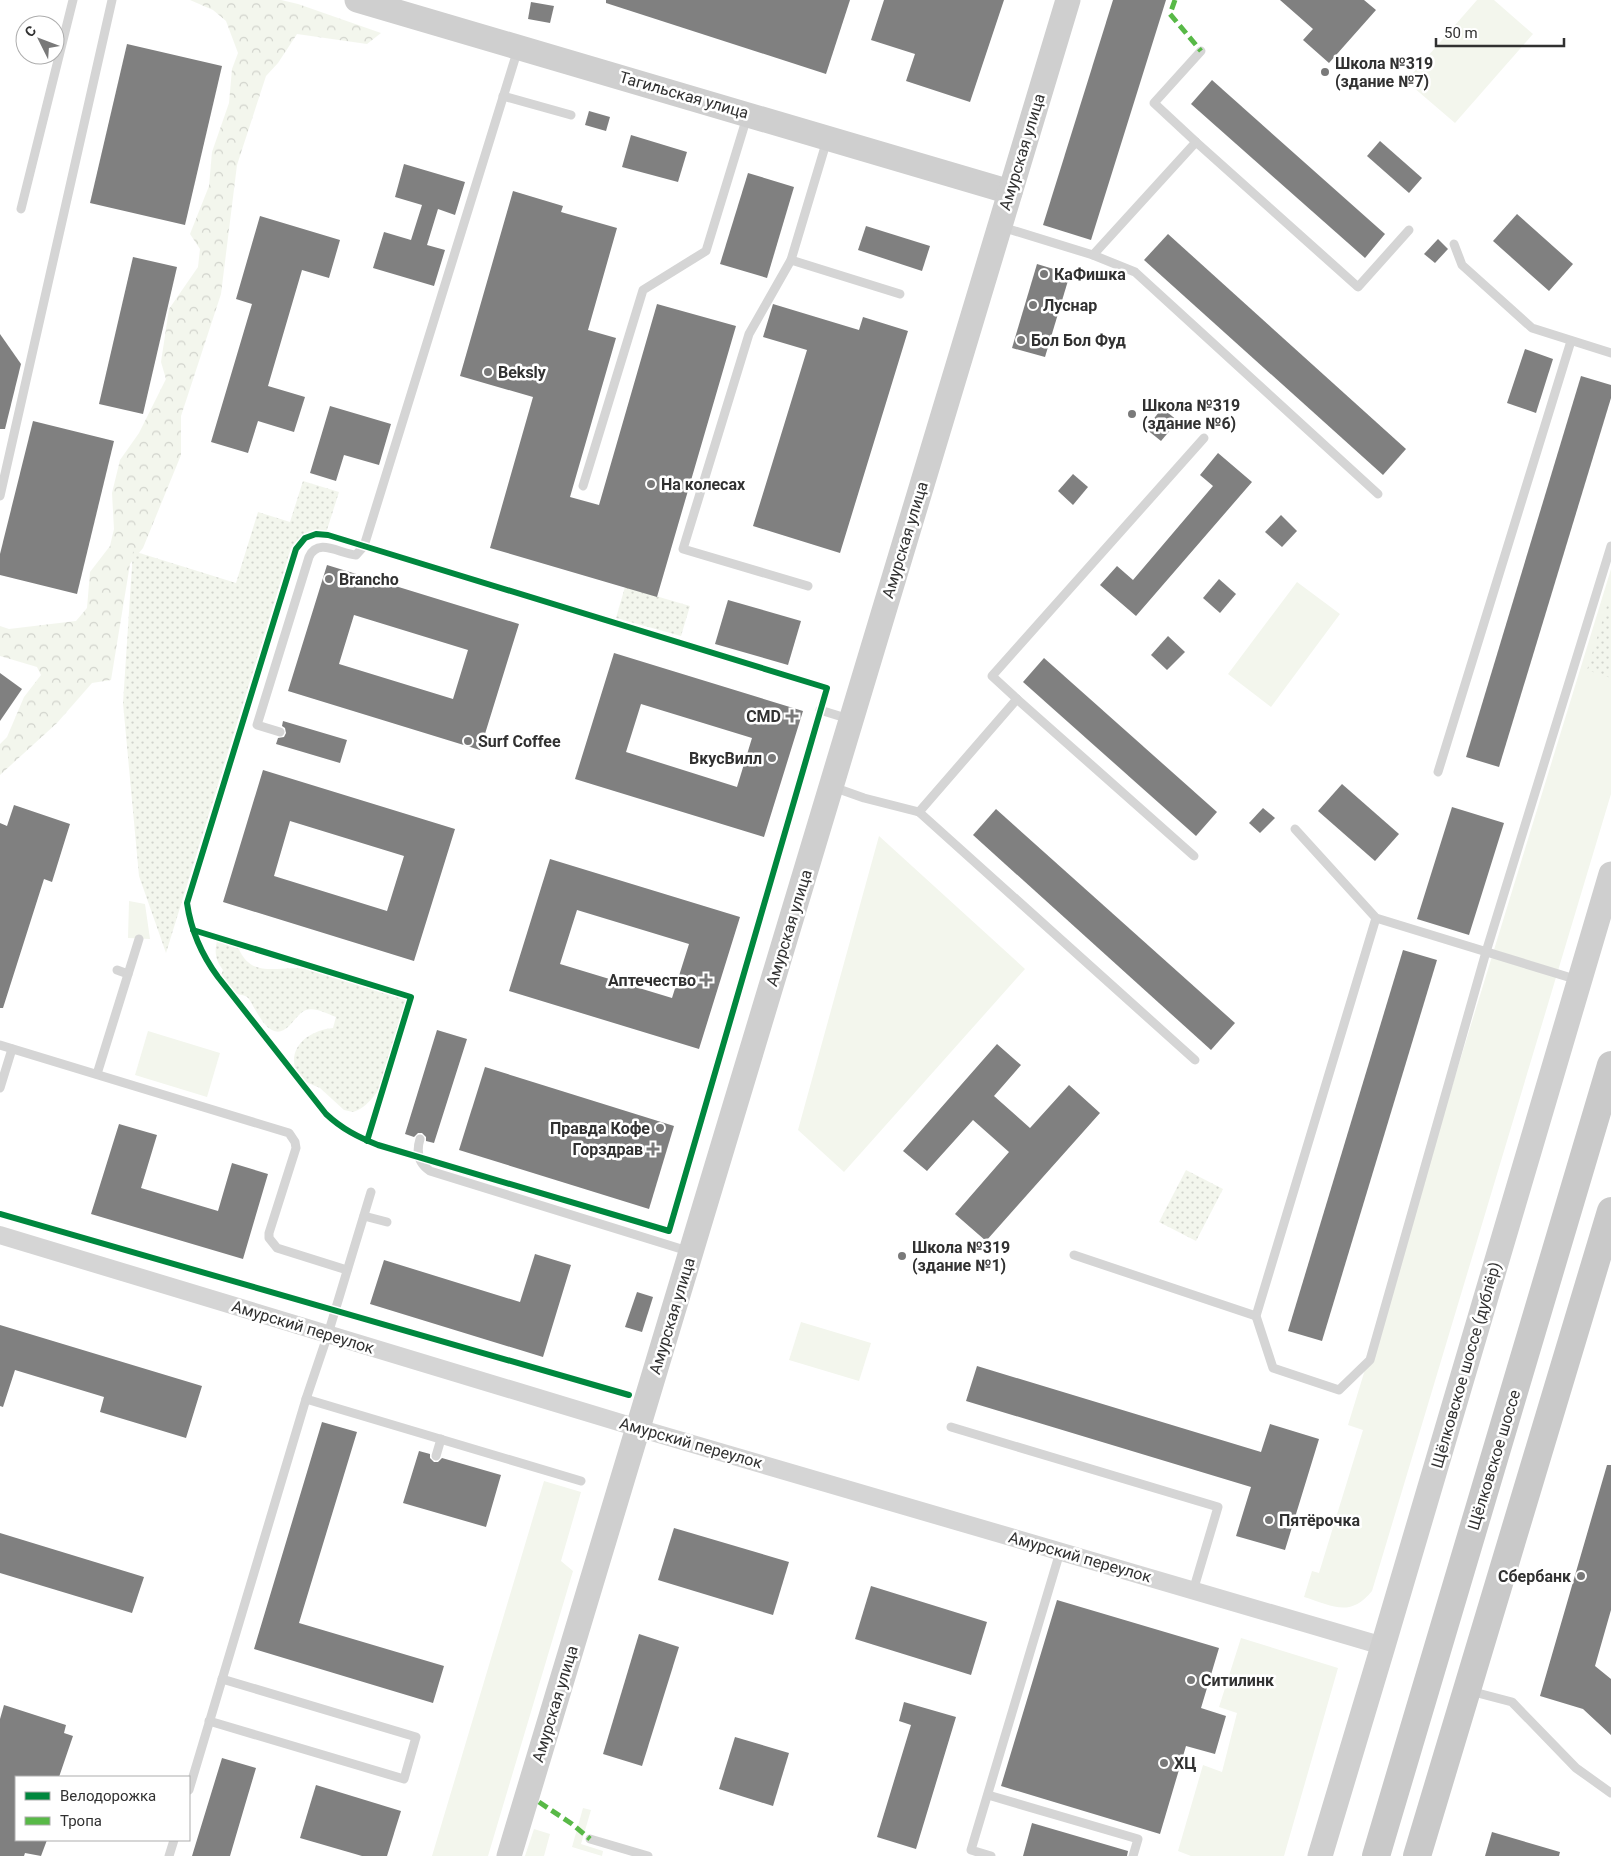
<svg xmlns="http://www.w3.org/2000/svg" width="1611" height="1856" font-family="Roboto,sans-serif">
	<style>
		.grass { fill: #f3f6ed }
		.forest { fill: url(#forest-crowns) }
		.park { fill: url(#park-dots) }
		.building { fill: #808080; fill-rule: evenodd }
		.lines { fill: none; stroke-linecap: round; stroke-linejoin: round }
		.lane { stroke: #d5d5d5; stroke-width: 9 }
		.street { stroke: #d5d5d5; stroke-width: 18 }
		.secondary { stroke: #cfcfcf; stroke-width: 25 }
		.primary { stroke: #c9c9c9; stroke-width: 28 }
		.quiet { stroke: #58b947; stroke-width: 5; stroke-dasharray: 10 5; stroke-linecap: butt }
		.cycleway-casing { stroke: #fff; stroke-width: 9 }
		.cycleway { stroke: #00873e; stroke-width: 6 }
		.poi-dot { fill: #797979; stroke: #fff; stroke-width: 2 }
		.labels { text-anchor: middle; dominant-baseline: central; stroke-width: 5; stroke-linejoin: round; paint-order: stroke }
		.poi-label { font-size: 16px; font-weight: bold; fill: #313131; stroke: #fff; text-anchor: start }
		.street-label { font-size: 16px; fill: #313131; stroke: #fff }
	</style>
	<defs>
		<pattern id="forest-crowns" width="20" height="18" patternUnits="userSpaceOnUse" patternTransform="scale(1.25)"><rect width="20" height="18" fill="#f3f6ed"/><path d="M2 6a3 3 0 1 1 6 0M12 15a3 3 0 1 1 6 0" fill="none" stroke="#d1d3cc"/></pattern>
		<pattern id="park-dots" width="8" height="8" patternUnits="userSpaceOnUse" patternTransform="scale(1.25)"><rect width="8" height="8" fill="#f3f6ed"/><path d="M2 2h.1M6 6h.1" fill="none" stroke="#d1d3cc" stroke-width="1.8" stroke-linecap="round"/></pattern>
	</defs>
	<rect width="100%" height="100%" fill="#fff"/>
	<!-- grass -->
	<g class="grass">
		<polygon points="1477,0 1494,0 1533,34 1455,123 1406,81"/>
		<path d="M1611 569V794L1372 1591C1350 1618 1333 1606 1304 1597L1312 1571 1319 1573 1363 1430 1348 1425Z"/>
		<polygon points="1297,582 1340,614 1271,707 1228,674"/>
		<polygon points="879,836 1025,969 844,1172 798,1130"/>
		<polygon points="129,901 145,904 150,939 128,938"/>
		<polygon points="148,1031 220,1053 207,1097 135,1075"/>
		<polygon points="801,1322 871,1343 859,1381 789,1360"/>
		<polygon points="544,1481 581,1492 561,1561 573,1571 488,1856 432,1856"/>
		<polygon points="1241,1638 1338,1668 1284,1856 1191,1856 1178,1851 1203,1765 1222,1772 1237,1713 1219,1707"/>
		<polygon points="583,1808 591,1810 581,1844 603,1851 602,1856 572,1847"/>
		<polygon points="534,1829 550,1834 544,1856 525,1856"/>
	</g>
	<!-- forest -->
	<polygon class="forest" points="190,0 281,0 298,4 381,33 367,44 297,34 278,63 266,76 237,165 221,294 181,416 181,455 143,548 130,564 111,680 92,683 57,723 0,775 0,744 7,737 24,697 41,675 37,667 0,656 0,626 9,629 76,621 87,608 90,572 110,546 114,529 112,493 120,460 139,433 166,379 161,362 169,309 198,267 200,249 190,234 209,186 212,152 229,103 232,69 238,53 226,21 213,10"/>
	<!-- park -->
	<g class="park">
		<path d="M303 481 339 492 326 533C311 531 300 535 291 548L166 953 139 876 123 703 133 551 236 583 258 512 290 522Z"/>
		<polygon points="625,587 690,606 681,636 616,618"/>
		<polygon points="1609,599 1611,600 1611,678 1587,670"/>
		<path d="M217 941 238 947C251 980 278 965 306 969L404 998 407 1004 382 1083C377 1094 365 1109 353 1112L344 1110 320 1088 306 1082 295 1068C289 1044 312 1030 333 1028L336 1017C328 1014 315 1007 306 1010 300 1012 294 1021 289 1026 270 1045 257 1011 249 999 245 993 237 996 232 991 228 987 225 980 221 975L223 970C216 961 214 953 217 941Z"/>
		<polygon points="1186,1170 1223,1189 1196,1241 1159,1222"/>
	</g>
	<!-- building -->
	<g class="building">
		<polygon points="606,0 850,0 826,74 606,3"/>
		<polygon points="884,0 1004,0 970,102 906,81 915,54 871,40"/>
		<polygon points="1113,0 1166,0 1091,240 1043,225"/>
		<polygon points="1280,0 1364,0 1376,10 1329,63 1303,40 1313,29"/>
		<polygon points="531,2 554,6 550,23 528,19"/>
		<polygon points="127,44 222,66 185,225 90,203"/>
		<polygon points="1212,80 1385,234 1365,258 1191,104"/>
		<polygon points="589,111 610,117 606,131 585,125"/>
		<polygon points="631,135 687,152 678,182 622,167"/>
		<polygon points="1380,141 1422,178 1409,193 1367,156"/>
		<polygon points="404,164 465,182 455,215 438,209 427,245 445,250 434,286 373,268 384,232 411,240 422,205 395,197"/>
		<polygon points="748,173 794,187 767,278 720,264"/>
		<polygon points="513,191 563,206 561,212 617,228 588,330 616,338 570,497 599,505 657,304 736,326 657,597 490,548 533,397 460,376"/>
		<polygon points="1517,214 1573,264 1549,291 1493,241"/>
		<polygon points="260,216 340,240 329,278 302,270 268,386 305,397 294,432 258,421 248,453 211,442 252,304 236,299"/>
		<polygon points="866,226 930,246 922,271 858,250"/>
		<polygon points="1168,234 1406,449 1383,475 1144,260"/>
		<polygon points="1438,239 1448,249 1435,263 1424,254"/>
		<polygon points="133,257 177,267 143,414 99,404"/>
		<polygon points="1037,264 1070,274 1045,357 1012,348"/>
		<polygon points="773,304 859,330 863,317 908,331 840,553 753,526 807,350 763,337"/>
		<polygon points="0,334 21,364 5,429 0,429"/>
		<polygon points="1525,349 1553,359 1536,413 1507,403"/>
		<polygon points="1581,376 1611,385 1611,398 1499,767 1466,757"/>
		<polygon points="330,406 391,424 379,465 344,455 336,481 310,473"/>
		<polygon points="1162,408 1178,421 1161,441 1146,429"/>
		<polygon points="33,421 114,441 77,594 0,575 0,554"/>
		<polygon points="1218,453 1252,482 1136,616 1100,585 1117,566 1133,580 1213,486 1200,475"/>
		<polygon points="1073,474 1088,487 1073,505 1058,491"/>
		<polygon points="1281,515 1297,531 1282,547 1265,532"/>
		<path d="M327 565 519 624 480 750 288 691ZM354 615 468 650 453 699 339 664Z"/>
		<polygon points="1219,579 1236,594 1220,613 1203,598"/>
		<polygon points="728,600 801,621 788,665 715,644"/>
		<polygon points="1168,636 1185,652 1167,670 1151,655"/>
		<path d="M614 653 803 711 764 837 575 779ZM641 704 752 738 737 787 626 752Z"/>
		<polygon points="1044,658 1217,812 1196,836 1023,682"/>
		<polygon points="0,673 22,689 0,721"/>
		<polygon points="283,721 347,740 340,763 276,744 278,738 284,737 286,733 285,728 282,726"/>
		<path d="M263 770 455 829 414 961 223 902ZM290 821 404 856 387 911 274 876Z"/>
		<polygon points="1342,784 1399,834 1375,861 1318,811"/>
		<polygon points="14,805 70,824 52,882 44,879 3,1008 0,1008 0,823 7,826"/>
		<polygon points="1452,807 1504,823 1469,935 1417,919"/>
		<polygon points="1263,808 1275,818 1260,833 1249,823"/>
		<polygon points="996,809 1235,1023 1211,1050 973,835"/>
		<path d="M550 859 740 917 699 1049 509 991ZM577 910 689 944 672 998 560 964Z"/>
		<polygon points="1403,950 1437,960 1322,1341 1288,1331"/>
		<polygon points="437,1030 467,1039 434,1143 426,1141 426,1137 422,1133 418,1133 414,1137 405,1134"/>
		<polygon points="997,1044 1021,1065 994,1096 1030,1128 1069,1085 1100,1113 986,1241 955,1214 1009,1152 973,1120 927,1171 903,1151"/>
		<polygon points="485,1067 674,1126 649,1209 459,1150"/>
		<polygon points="119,1124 157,1135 141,1188 218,1211 232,1163 268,1174 243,1259 91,1214"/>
		<polygon points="535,1254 571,1265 543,1357 370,1304 384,1260 520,1302"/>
		<polygon points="637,1292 653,1297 642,1332 625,1327"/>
		<polygon points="0,1325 202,1386 186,1438 100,1412 104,1397 15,1370 3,1407 0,1406"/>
		<polygon points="977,1366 1261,1452 1270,1424 1319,1439 1285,1550 1236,1536 1251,1487 966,1401"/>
		<polygon points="322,1422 357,1432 299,1623 444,1666 433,1703 254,1649"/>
		<polygon points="419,1451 430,1454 430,1458 434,1462 438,1462 442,1458 501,1475 486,1527 403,1503"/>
		<polygon points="1607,1465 1611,1465 1611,1610 1595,1666 1611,1679 1611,1735 1583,1709 1540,1696"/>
		<polygon points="674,1528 789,1562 773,1615 658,1580"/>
		<polygon points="0,1533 144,1577 132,1613 0,1573"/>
		<polygon points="871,1586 987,1622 971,1675 855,1639"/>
		<polygon points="1057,1600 1219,1648 1201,1708 1226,1716 1215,1754 1186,1746 1160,1834 1001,1786"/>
		<polygon points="639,1634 679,1647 642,1766 603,1754"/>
		<polygon points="904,1702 956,1717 916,1849 877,1837 911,1725 899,1721"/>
		<polygon points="4,1705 66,1725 64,1733 73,1736 59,1777 16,1777 16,1840 47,1840 41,1856 25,1853 24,1856 0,1856 0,1719"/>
		<polygon points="735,1737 789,1753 773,1806 719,1789"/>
		<polygon points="222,1758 256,1768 245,1805 230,1856 192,1856"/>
		<polygon points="316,1785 401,1811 387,1856 362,1856 300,1838"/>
		<polygon points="1032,1823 1128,1851 1127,1856 1023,1856"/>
		<polygon points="1492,1832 1560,1852 1559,1856 1485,1856"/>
	</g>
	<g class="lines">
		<!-- lane -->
		<g class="lane">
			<polyline points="503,96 571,115"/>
			<polyline points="1196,142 1154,103 1201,51"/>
			<polyline points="21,209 73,0"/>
			<polyline points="1002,227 1093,255 1135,272 1378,494"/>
			<polyline points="1454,244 1462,265 1532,328 1611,353"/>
			<polyline points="1093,255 1196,142 1358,287 1409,230"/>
			<polyline points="791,260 900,294"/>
			<polyline points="583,486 643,290 706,251 747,117"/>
			<polyline points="0,496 112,0"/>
			<polyline points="808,586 683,549 749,334 791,260 827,140"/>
			<polyline points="1017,699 992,676 1204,438"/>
			<polyline points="820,710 849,719"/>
			<path d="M280 732 257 725 309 557C318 537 340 554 356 555L364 546 518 49"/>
			<polyline points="1438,772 1571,341"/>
			<polyline points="833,787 864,798 919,812 1195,1060"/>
			<polyline points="919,812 1017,699 1194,856"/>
			<polyline points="1295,829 1376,918 1578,980"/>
			<polyline points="1376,918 1256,1316 1273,1368 1339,1390 1370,1360 1486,952 1611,546"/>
			<polyline points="117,970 128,974"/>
			<polyline points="0,1045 289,1133 295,1142 296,1148 269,1233 269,1238 277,1248 347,1270"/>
			<polyline points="97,1074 139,939"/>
			<polyline points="0,1088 12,1049"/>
			<path d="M420 1139C416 1152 418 1163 430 1171L691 1252"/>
			<polyline points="364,1216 387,1222"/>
			<polyline points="1074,1255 1256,1316"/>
			<polyline points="306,1399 581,1481"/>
			<polyline points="951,1427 1218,1507 1193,1591"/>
			<polyline points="436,1456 441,1439"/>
			<polyline points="1470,1691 1512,1702 1576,1768 1611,1793"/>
			<polyline points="209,1721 404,1779 416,1737 222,1679"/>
			<polyline points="189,1790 306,1399 328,1334 371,1192"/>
			<polyline points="988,1795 1138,1839 1133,1856"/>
			<polyline points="590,1839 648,1856"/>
			<polyline points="169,1856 174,1840"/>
			<polyline points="991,1856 971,1850 1060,1552"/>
		</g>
		<!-- street -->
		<polyline class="street" points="0,1235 638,1428 1383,1646"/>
		<!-- secondary -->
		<g class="secondary">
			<polyline points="357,0 1010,192"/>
			<polyline points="509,1856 1068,0"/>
			<polyline points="1320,1856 1383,1646 1611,874"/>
		</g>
		<!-- primary -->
		<g class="primary">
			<polyline points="1376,1856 1611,1065"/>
			<polyline points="1417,1856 1611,1211"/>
		</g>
		<!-- quiet -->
		<g class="quiet">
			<polyline points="1175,0 1170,14 1201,51"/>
			<polyline points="539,1802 572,1824 590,1839"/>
		</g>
		<!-- cycleway casing -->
		<g class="cycleway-casing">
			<g id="cycleway">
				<path d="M316 534 328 535 827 688 669 1231 378 1145C358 1137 342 1129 326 1114L218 977C201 954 191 931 187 903L296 549 305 538Z"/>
				<polyline points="193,930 411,997 367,1141"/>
				<polyline points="0,1214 629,1395"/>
			</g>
		</g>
		<!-- cycleway -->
		<use href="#cycleway" class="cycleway"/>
	</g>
	<!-- markers -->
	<g class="poi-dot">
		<circle cx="1325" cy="72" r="5"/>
		<circle cx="1044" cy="274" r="5"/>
		<circle cx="1033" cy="305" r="5"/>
		<circle cx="1021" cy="340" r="5"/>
		<circle cx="488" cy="372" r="5"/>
		<circle cx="1132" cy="414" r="5"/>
		<circle cx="651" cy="484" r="5"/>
		<circle cx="329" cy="579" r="5"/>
		<path d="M789.5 708.5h5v5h5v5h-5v5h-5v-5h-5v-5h5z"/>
		<circle cx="468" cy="741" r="5"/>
		<circle cx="772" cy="758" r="5"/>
		<path d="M703.5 972.5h5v5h5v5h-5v5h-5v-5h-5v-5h5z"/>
		<circle cx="660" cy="1128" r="5"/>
		<path d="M650.5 1141.5h5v5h5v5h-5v5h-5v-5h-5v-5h5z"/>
		<circle cx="902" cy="1256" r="5"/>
		<circle cx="1269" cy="1520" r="5"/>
		<circle cx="1581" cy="1576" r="5"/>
		<circle cx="1191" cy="1680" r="5"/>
		<circle cx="1164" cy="1763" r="5"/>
	</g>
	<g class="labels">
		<!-- poi labels -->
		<g class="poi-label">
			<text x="1335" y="63">Школа №319<tspan x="1335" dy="18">(здание №7)</tspan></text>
			<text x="1054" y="274">КаФишка</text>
			<text x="1043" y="305">Луснар</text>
			<text x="1031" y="340">Бол Бол Фуд</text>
			<text x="498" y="372">Beksly</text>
			<text x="1142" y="405">Школа №319<tspan x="1142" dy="18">(здание №6)</tspan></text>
			<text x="661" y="484">На колесах</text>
			<text x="339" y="579">Brancho</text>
			<text x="781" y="716" text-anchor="end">CMD</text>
			<text x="478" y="741">Surf Coffee</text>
			<text x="762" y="758" text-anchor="end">ВкусВилл</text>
			<text x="696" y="980" text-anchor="end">Аптечество</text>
			<text x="650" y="1128" text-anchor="end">Правда Кофе</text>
			<text x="643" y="1149" text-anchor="end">Горздрав</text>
			<text x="912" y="1247">Школа №319<tspan x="912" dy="18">(здание №1)</tspan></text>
			<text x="1279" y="1520">Пятёрочка</text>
			<text x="1571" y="1576" text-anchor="end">Сбербанк</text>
			<text x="1201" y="1680">Ситилинк</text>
			<text x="1174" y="1763">ХЦ</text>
		</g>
		<!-- street labels -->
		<g class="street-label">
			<text transform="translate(684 95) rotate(16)">Тагильская улица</text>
			<text transform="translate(1022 152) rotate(-73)">Амурская улица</text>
			<text transform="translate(905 540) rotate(-73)">Амурская улица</text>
			<text transform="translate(789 928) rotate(-73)">Амурская улица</text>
			<text transform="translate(672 1316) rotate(-73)">Амурская улица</text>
			<text transform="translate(303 1327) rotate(17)">Амурский переулок</text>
			<text transform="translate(1466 1365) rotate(-74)">Щёлковское шоссе (дублёр)</text>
			<text transform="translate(691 1443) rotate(16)">Амурский переулок</text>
			<text transform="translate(1494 1460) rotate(-73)">Щёлковское шоссе</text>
			<text transform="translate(1080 1557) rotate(16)">Амурский переулок</text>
			<text transform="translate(555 1704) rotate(-73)">Амурская улица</text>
		</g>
	</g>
	<!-- legend -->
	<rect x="15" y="1776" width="175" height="65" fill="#ffffff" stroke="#adadad"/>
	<rect x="25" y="1792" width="25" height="8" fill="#00873e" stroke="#adadad"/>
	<text x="60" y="1801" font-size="15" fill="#313131">Велодорожка</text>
	<rect x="25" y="1817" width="25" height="8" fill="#58b947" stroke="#adadad"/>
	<text x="60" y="1826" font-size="15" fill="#313131">Тропа</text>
	<!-- north arrow -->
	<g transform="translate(40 40) rotate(312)"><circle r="24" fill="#ffffff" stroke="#adadad"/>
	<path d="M0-4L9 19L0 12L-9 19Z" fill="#797979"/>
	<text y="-8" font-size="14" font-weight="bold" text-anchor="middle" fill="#313131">С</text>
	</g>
	<!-- scale -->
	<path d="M1436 38v8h128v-8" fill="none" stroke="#313131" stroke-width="2.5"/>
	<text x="1444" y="38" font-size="15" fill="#313131" stroke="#ffffff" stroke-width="4" paint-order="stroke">50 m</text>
</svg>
